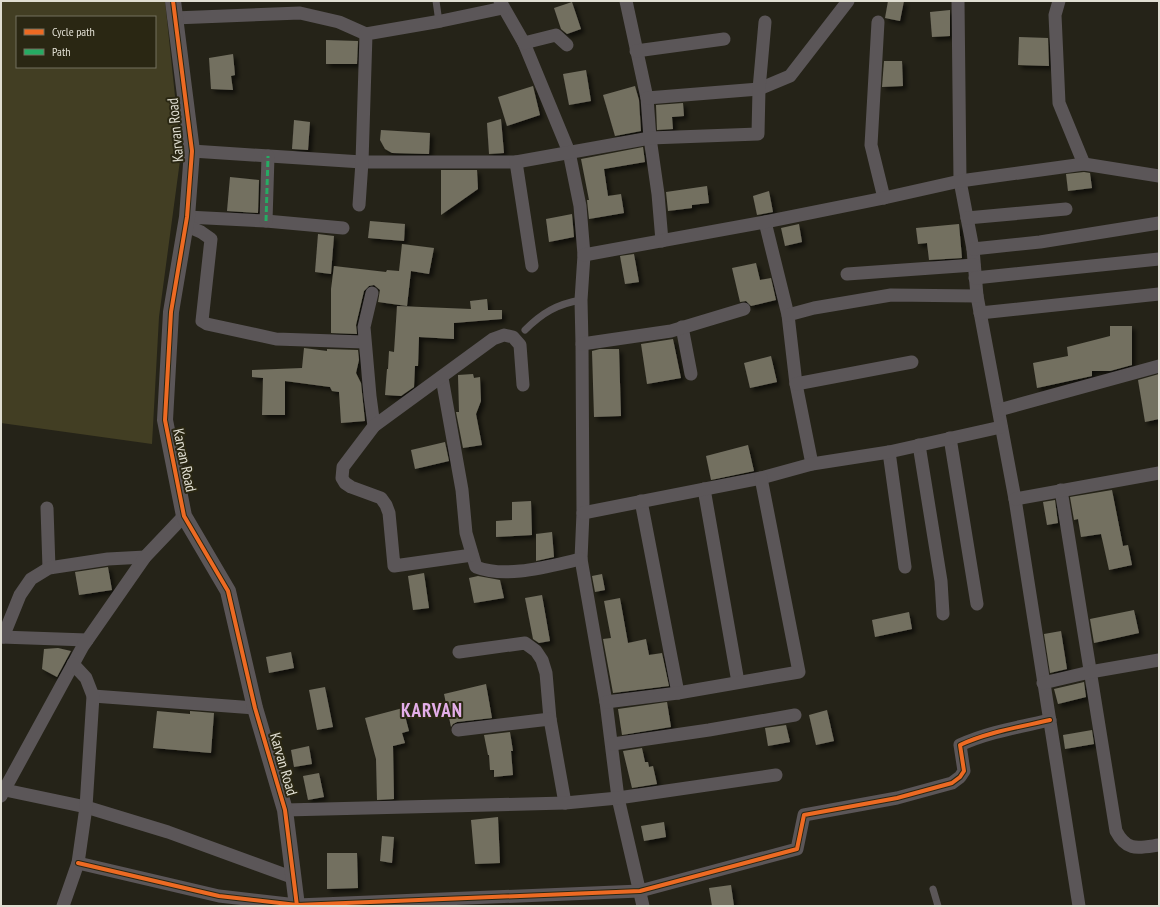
<svg xmlns="http://www.w3.org/2000/svg" width="1160" height="907" font-family="'PT Sans Narrow',sans-serif">
	<style>
		.green { fill: #423e23; fill-rule: evenodd }
		.building { fill: #737061; filter: url(#shadow) }
		.lines { fill: none; stroke-linecap: round; stroke-linejoin: round }
		.service { stroke: #5b5658; stroke-width: 7 }
		.minor { stroke: #5b5658; stroke-width: 13 }
		.tertiary { stroke: #5b5658; stroke-width: 16 }
		.quiet { stroke: #26ab63; stroke-width: 3; stroke-dasharray: 6 3; stroke-linecap: butt }
		.cycleway-casing { stroke: #2a2713; stroke-width: 6 }
		.cycleway { stroke: #ed6a23; stroke-width: 4 }
		.labels { text-anchor: middle; dominant-baseline: central; stroke-width: 4; stroke-linejoin: round; paint-order: stroke }
		.street-label { font-size: 15px; fill: #e0ded2; stroke: #2a2713 }
		.district-label { font-size: 19px; font-weight: bold; letter-spacing: 1px; fill: #e4aee8; stroke: #2a2713 }
	</style>
	<defs>
		<filter id="shadow"><feDropShadow dx="3.5" dy="3.5" stdDeviation="2" flood-color="#0009"/></filter>
	</defs>
	<rect width="100%" height="100%" fill="#252318"/>
	<!-- green -->
	<path class="green" d="M1 1H165L181 153 159 317 152 444 1 423ZM17 17H155V67H17Z"/>
	<!-- building -->
	<g class="building">
		<polygon points="888,1 904,1 900,21 885,18"/>
		<polygon points="572,2 581,29 567,34 561,29 554,8"/>
		<polygon points="950,10 950,36 932,37 930,12"/>
		<polygon points="1019,37 1048,38 1049,66 1018,65"/>
		<polygon points="326,40 358,41 357,64 326,64"/>
		<polygon points="233,54 235,75 231,76 233,90 211,89 209,58"/>
		<polygon points="884,61 902,61 903,86 882,87"/>
		<polygon points="586,70 591,101 569,105 563,74"/>
		<polygon points="533,86 540,115 507,126 498,97"/>
		<polygon points="635,86 639,100 641,131 615,136 603,95"/>
		<polygon points="683,103 684,116 672,117 673,129 657,130 656,105"/>
		<polygon points="501,119 504,153 489,154 487,123"/>
		<polygon points="294,120 310,122 308,150 292,149"/>
		<polygon points="381,130 430,133 429,154 392,153 385,149 380,140"/>
		<polygon points="643,147 645,162 604,169 608,196 621,194 624,213 589,219 587,200 589,200 581,159"/>
		<polygon points="441,170 477,170 478,189 441,215"/>
		<polygon points="1084,172 1090,173 1092,188 1068,191 1066,174"/>
		<polygon points="230,177 259,180 258,213 227,211"/>
		<polygon points="707,186 709,203 692,205 692,208 668,211 666,192"/>
		<polygon points="769,191 773,212 757,215 753,196"/>
		<polygon points="572,214 574,237 549,242 546,219"/>
		<polygon points="370,221 405,224 404,241 368,238"/>
		<polygon points="799,224 802,242 785,246 781,228"/>
		<polygon points="959,224 962,258 929,260 927,243 918,244 916,228"/>
		<polygon points="318,234 334,236 331,274 315,272"/>
		<polygon points="402,244 434,248 429,274 411,271 407,306 378,302 380,290 374,285 369,286 364,291 356,325 357,334 331,333 331,289 334,266 386,272 387,270 399,271"/>
		<polygon points="634,254 639,282 625,284 620,256"/>
		<polygon points="756,263 760,280 771,278 776,300 751,306 746,301 740,302 732,268"/>
		<polygon points="487,299 488,310 502,310 502,319 454,323 454,339 419,337 418,366 415,366 414,387 401,396 385,395 387,369 388,369 389,351 394,352 397,306 471,309 470,301"/>
		<polygon points="1110,326 1132,326 1132,365 1110,371 1092,371 1092,376 1037,388 1033,363 1068,356 1067,347 1110,336"/>
		<polygon points="673,339 681,378 647,384 641,344"/>
		<polygon points="304,348 327,351 327,349 358,350 359,360 356,373 361,383 365,421 341,423 339,392 332,391 330,387 285,381 285,415 262,415 263,378 252,377 252,370 302,368"/>
		<polygon points="600,349 619,349 621,416 594,417 592,351"/>
		<polygon points="771,356 777,382 750,388 744,363"/>
		<polygon points="473,374 474,378 480,377 481,401 476,414 482,445 463,448 456,412 459,412 458,375"/>
		<polygon points="1159,374 1159,419 1145,422 1138,380"/>
		<polygon points="445,442 449,461 415,469 411,450"/>
		<polygon points="748,445 754,471 711,480 706,456"/>
		<polygon points="1112,490 1123,546 1128,545 1132,565 1109,570 1101,534 1081,537 1078,519 1074,520 1070,497"/>
		<polygon points="1055,500 1058,523 1047,525 1043,502"/>
		<polygon points="531,501 532,535 496,537 496,521 512,520 512,502"/>
		<polygon points="552,532 554,557 536,561 536,534"/>
		<polygon points="108,567 112,590 79,595 75,572"/>
		<polygon points="424,573 429,608 413,610 408,576"/>
		<polygon points="602,574 605,590 595,592 592,576"/>
		<polygon points="478,576 500,580 504,598 474,603 469,578"/>
		<polygon points="542,595 550,641 539,643 533,639 525,598"/>
		<polygon points="620,598 628,643 646,639 649,655 662,653 669,686 613,693 603,639 611,638 604,601"/>
		<polygon points="1134,610 1139,633 1094,643 1090,619"/>
		<polygon points="909,612 912,629 875,637 872,620"/>
		<polygon points="1061,631 1067,669 1050,673 1044,634"/>
		<polygon points="58,648 71,651 57,677 42,669 44,649"/>
		<polygon points="291,652 294,668 269,673 266,657"/>
		<polygon points="1084,682 1086,697 1058,704 1054,689"/>
		<polygon points="486,684 492,718 457,722 453,724 451,727 444,694"/>
		<polygon points="325,687 333,727 317,730 309,690"/>
		<polygon points="667,702 671,727 622,735 618,709"/>
		<polygon points="403,708 409,731 402,733 405,743 393,746 394,799 377,800 376,759 365,718"/>
		<polygon points="827,710 834,741 816,745 809,715"/>
		<polygon points="157,711 190,714 190,711 214,713 211,753 153,748"/>
		<polygon points="786,725 790,742 768,746 765,728"/>
		<polygon points="1092,730 1094,744 1065,749 1063,735"/>
		<polygon points="510,732 513,751 511,751 513,775 494,777 494,770 490,770 489,755 488,755 484,735"/>
		<polygon points="309,746 312,764 294,767 291,750"/>
		<polygon points="642,748 645,762 648,762 649,767 653,766 657,784 632,788 623,751"/>
		<polygon points="319,773 324,797 308,800 303,776"/>
		<polygon points="498,817 500,863 475,864 471,820"/>
		<polygon points="664,822 666,837 644,841 641,826"/>
		<polygon points="382,836 394,837 392,863 380,861"/>
		<polygon points="327,853 357,853 358,888 327,889"/>
		<polygon points="731,885 734,906 712,906 709,888"/>
	</g>
	<g class="lines">
		<!-- service -->
		<g class="service">
			<polyline points="436,1 439,22"/>
			<path d="M525 330C542 313 557 304 581 300"/>
			<polyline points="933,889 938,906"/>
		</g>
		<!-- minor -->
		<g class="minor">
			<polyline points="500,1 524,43 569,152 580,206 584,255 581,300 582,344 583,513 581,559 606,702 618,798 643,906"/>
			<polyline points="626,1 647,98 650,138 658,194 662,241"/>
			<polyline points="958,1 960,181 973,249 977,296 1015,499 1079,906"/>
			<polyline points="1059,1 1055,15 1059,103 1084,164"/>
			<polyline points="174,18 300,13 339,22 366,34"/>
			<polyline points="878,22 871,145 884,198"/>
			<polyline points="524,43 556,35 567,45"/>
			<polyline points="636,51 724,39"/>
			<polyline points="647,98 759,89 790,76 848,1"/>
			<polyline points="192,151 362,162 516,162 650,138 758,134 759,89 765,22"/>
			<polyline points="516,162 532,266"/>
			<polyline points="359,205 362,162 366,34 441,21 503,8"/>
			<polyline points="187,217 266,221 343,228"/>
			<polyline points="967,218 1066,209"/>
			<polyline points="266,221 268,156"/>
			<polyline points="765,222 788,315 796,384 812,464"/>
			<polyline points="185,225 201,232 211,239 202,321 207,324 276,339 364,342"/>
			<polyline points="973,249 1040,242 1159,223"/>
			<polyline points="584,255 765,222 884,198 960,181 1084,164 1159,176"/>
			<polyline points="847,274 974,265"/>
			<polyline points="975,278 1159,259"/>
			<polyline points="372,293 364,327 370,396 374,426"/>
			<polyline points="980,313 1159,294"/>
			<polyline points="788,315 814,308 891,295 977,296"/>
			<polyline points="682,327 691,374"/>
			<polyline points="582,344 671,331 744,309"/>
			<path d="M442 378 462 490 466 533 476 567C507 579 549 566 581 559"/>
			<polyline points="796,384 912,362"/>
			<polyline points="999,410 1159,366"/>
			<polyline points="950,438 977,604"/>
			<polyline points="919,445 941,581 943,614"/>
			<polyline points="889,452 905,567"/>
			<polyline points="704,489 738,682"/>
			<path d="M1061 490 1116 831C1127 852 1138 848 1159 845"/>
			<polyline points="1015,499 1159,473"/>
			<polyline points="641,501 678,693"/>
			<polyline points="47,508 49,568"/>
			<polyline points="583,513 761,478 812,464 889,452 1001,427"/>
			<polyline points="472,555 394,566 389,513 386,505 381,498 351,487 345,483 342,478 343,467 374,426 493,339 504,335 513,337 520,345 523,385"/>
			<polyline points="1,637 87,640"/>
			<polyline points="3,637 20,595 31,579 49,568 108,559 145,557"/>
			<polyline points="459,652 525,643 536,651 542,660 546,673 550,719 565,803"/>
			<polyline points="1043,683 1090,672 1159,660"/>
			<polyline points="93,696 255,708"/>
			<polyline points="606,702 678,693 799,672 761,478"/>
			<polyline points="458,730 550,719"/>
			<polyline points="613,744 709,730 795,715"/>
			<polyline points="5,790 86,807 168,832 294,878"/>
			<polyline points="1,796 83,646 145,557 184,516"/>
			<polyline points="285,810 565,803 618,798 776,775"/>
			<path d="M78 863 219 896 297 905 640 891 797 849 804 815 897 798 952 783 960 777 964 771 960 745C988 732 1020 727 1050 720"/>
			<polyline points="63,906 78,863 86,807 93,696 86,678 73,664"/>
		</g>
		<!-- tertiary -->
		<polyline class="tertiary" points="173,1 192,151 187,217 171,312 165,420 184,516 228,591 255,708 285,810 297,906"/>
		<!-- quiet -->
		<polyline class="quiet" points="266,221 268,156"/>
		<!-- cycleway casing -->
		<g class="cycleway-casing">
			<g id="cycleway">
				<polyline points="173,1 192,151 187,217 171,312 165,420 184,516 228,591 255,708 285,810 297,906"/>
				<path d="M78 863 219 896 297 905 640 891 797 849 804 815 897 798 952 783 960 777 964 771 960 745C988 732 1020 727 1050 720"/>
			</g>
		</g>
		<!-- cycleway -->
		<use href="#cycleway" class="cycleway"/>
	</g>
	<g class="labels">
		<!-- street labels -->
		<g class="street-label">
			<text transform="translate(175 130) rotate(-95)">Karvan Road</text>
			<text transform="translate(185 460) rotate(78)">Karvan Road</text>
			<text transform="translate(284 764) rotate(74)">Karvan Road</text>
		</g>
		<!-- district labels -->
		<g class="district-label">
			<text x="432" y="710">KARVAN</text>
		</g>
	</g>
	<!-- border -->
	<rect width="1160" height="907" fill="none" stroke="#e0ded2" stroke-width="4"/>
	<!-- legend -->
	<rect x="16" y="16" width="140" height="52" fill="#2a2713" stroke="#73705f"/>
	<rect x="24" y="29" width="20" height="6" fill="#ed6a23" stroke="#73705f"/>
	<text x="52" y="36" font-size="12" fill="#e0ded2">Cycle path</text>
	<rect x="24" y="49" width="20" height="6" fill="#26ab63" stroke="#73705f"/>
	<text x="52" y="56" font-size="12" fill="#e0ded2">Path</text>
</svg>
